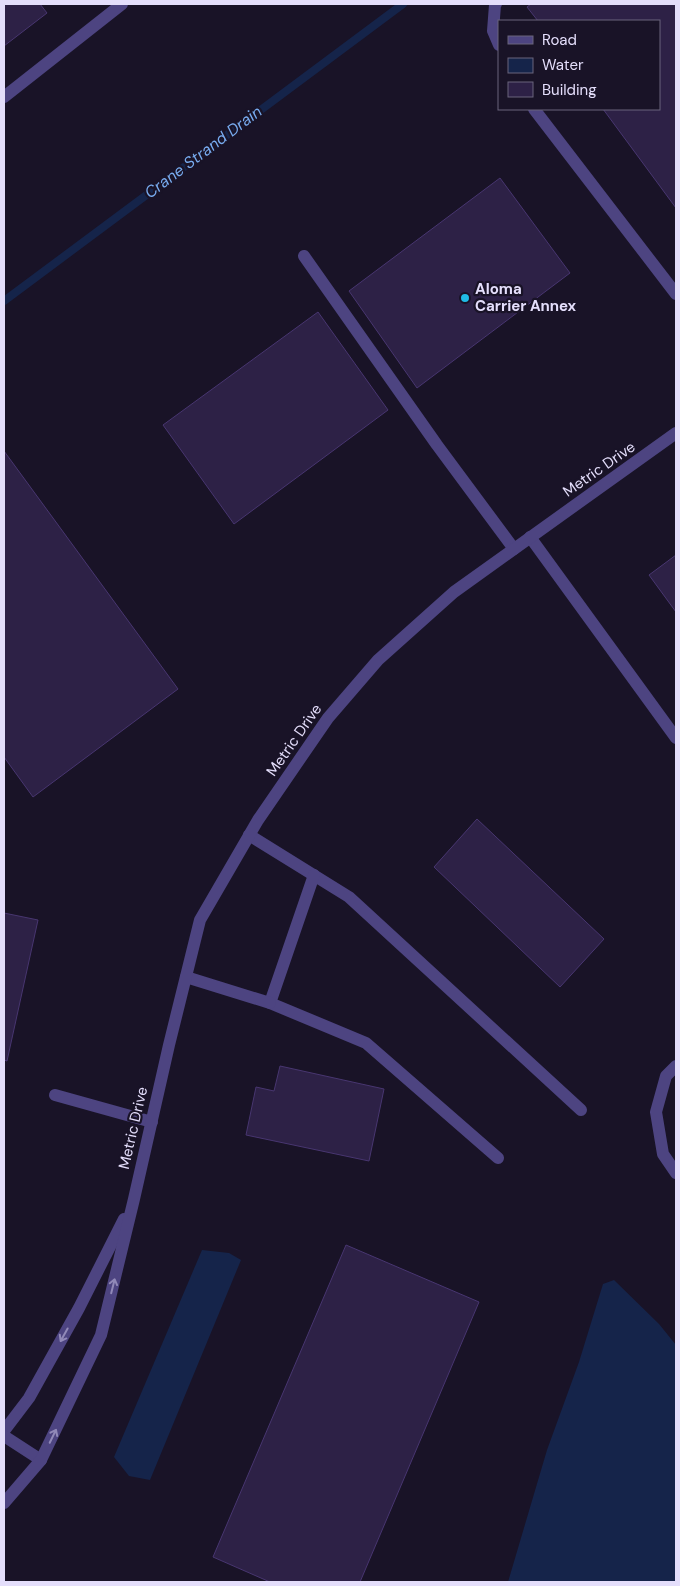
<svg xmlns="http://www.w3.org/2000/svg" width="680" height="1586" font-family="'DM Sans',sans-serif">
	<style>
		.water { fill: #15244a }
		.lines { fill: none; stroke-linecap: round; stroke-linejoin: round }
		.stream { stroke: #15244a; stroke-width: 8 }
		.building { fill: #2d2146; stroke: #483670 }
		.minor { stroke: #4d4481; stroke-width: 12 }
		.oneway { stroke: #9189b8 }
		.poi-dot { fill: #20bbe5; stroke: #191327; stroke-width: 2 }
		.labels { text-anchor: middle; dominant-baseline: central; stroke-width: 4.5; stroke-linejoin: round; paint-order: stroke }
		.poi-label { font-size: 15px; font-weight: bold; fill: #e4defb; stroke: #191327; text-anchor: start }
		.street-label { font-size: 15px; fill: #e4defb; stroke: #191327 }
		.water-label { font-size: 16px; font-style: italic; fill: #78abef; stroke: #191327 }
	</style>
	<rect width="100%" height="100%" fill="#191327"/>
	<!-- water -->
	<g class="water">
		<polygon points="202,1250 229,1253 241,1260 150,1480 129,1476 114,1457"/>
		<polygon points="614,1280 659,1324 676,1345 676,1582 508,1582 547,1450 579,1362 603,1284"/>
	</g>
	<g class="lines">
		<!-- stream -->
		<polyline class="stream" points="4,301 403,4"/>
	</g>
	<!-- building -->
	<g class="building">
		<polygon points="4,4 40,4 47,13 4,46"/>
		<polygon points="531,4 676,4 676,208 603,109 659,109 659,21 538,21 527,7"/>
		<polygon points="500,178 570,273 417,388 349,291"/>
		<polygon points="318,312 388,410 234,524 163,425"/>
		<polygon points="4,451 178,689 33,797 4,757"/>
		<polygon points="676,555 676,612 649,575"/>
		<polygon points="477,819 604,939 560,987 434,867"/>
		<polygon points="4,913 38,920 7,1061 4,1060"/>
		<polygon points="280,1066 384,1089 369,1161 246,1135 256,1087 274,1091"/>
		<polygon points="346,1245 479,1302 360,1582 270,1582 213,1557"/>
	</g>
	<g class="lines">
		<!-- minor -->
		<g class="minor">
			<polyline points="496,4 495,5 493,31 499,45"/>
			<polyline points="4,97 122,4"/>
			<polyline points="534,109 676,294"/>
			<polyline points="304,256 437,445 514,549"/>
			<polyline points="530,537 676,738"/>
			<polyline points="249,835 349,897 581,1110"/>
			<polyline points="314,875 270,1003 366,1043 498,1158"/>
			<polyline points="186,977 270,1003"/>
			<polyline points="676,1066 666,1076 656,1112 663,1154 676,1173"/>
			<polyline points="55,1095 152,1122"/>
			<polyline points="4,1431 29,1398 79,1308 124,1219"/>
			<polyline points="4,1436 41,1460"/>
			<polyline points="4,1503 41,1460 101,1335 134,1199 169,1045 200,920 258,820 328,718 378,660 454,592 676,433"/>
		</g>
	</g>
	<!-- one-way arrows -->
	<defs><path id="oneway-shaft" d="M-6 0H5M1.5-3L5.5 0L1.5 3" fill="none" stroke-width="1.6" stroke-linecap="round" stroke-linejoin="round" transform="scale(1.25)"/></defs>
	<g class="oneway">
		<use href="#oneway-shaft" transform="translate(113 1286) rotate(-76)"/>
		<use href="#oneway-shaft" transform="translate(64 1335) rotate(119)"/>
		<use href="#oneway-shaft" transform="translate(53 1436) rotate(-64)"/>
	</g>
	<!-- markers -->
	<circle class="poi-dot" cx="465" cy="298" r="5"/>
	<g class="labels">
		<!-- poi labels -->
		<g class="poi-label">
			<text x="475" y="289">Aloma<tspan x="475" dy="17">Carrier Annex</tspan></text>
		</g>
		<!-- street labels -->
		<g class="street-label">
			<text transform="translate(599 469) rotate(-35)">Metric Drive</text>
			<text transform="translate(294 740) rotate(-55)">Metric Drive</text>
			<text transform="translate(133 1128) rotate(-77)">Metric Drive</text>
		</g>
		<!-- water labels -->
		<g class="water-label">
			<text transform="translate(203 152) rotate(-37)">Crane Strand Drain</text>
		</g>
	</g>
	<!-- border -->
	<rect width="680" height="1586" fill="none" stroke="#e4defb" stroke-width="10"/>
	<!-- legend -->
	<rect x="498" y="20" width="162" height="90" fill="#191327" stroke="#6a647c"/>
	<rect x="508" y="36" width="25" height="8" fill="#4d4481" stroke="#6a647c"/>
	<text x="542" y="45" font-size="15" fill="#e4defb">Road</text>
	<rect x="508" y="58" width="25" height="15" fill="#15244a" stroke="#6a647c"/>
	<text x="542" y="70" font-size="15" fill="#e4defb">Water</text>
	<rect x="508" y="82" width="25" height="15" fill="#2d2146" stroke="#6a647c"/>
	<text x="542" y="95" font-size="15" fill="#e4defb">Building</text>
</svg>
